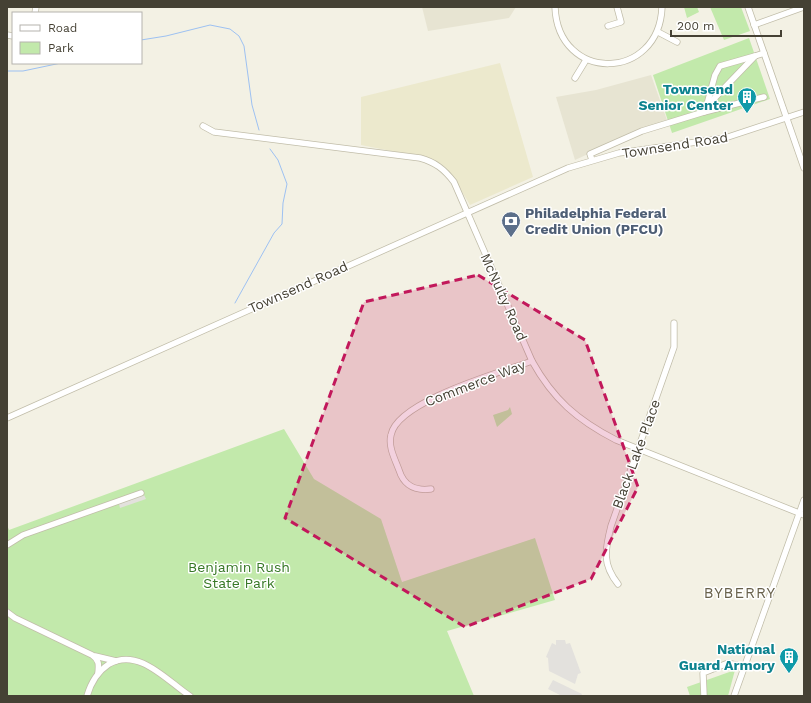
<svg xmlns="http://www.w3.org/2000/svg" width="811" height="703" font-family="'Work Sans',sans-serif">
	<style>
		.residential { fill: #e7e4d2 }
		.education { fill: #ece9cd }
		.green { fill: #c2e9ab }
		.parking { fill: #e3e1dd }
		.lines { fill: none; stroke-linecap: round; stroke-linejoin: round }
		.stream { stroke: #9dc1f2; stroke-width: 1 }
		.minor-casing { stroke: #c1bda9; stroke-width: 7 }
		.minor { stroke: #fff; stroke-width: 5.5 }
		.marked { fill: #c2185b; fill-opacity: 0.2; stroke: #c2185b; stroke-width: 3; stroke-dasharray: 8 5; stroke-linejoin: round }
		.labels { text-anchor: middle; dominant-baseline: central; stroke-width: 3; stroke-linejoin: round; paint-order: stroke }
		.culture-label { font-size: 14px; font-weight: bold; fill: #0d838f; stroke: #fff; text-anchor: end }
		.street-label { font-size: 14px; fill: #454134; stroke: #fff }
		.service-label { font-size: 14px; font-weight: bold; fill: #4e5e75; stroke: #fff; text-anchor: start }
		.park-label { font-size: 14px; fill: #377826; stroke: #fff }
		.neighbourhood-label { font-size: 15px; letter-spacing: 1px; fill: #68614b; stroke: #fff }
	</style>
	<rect width="100%" height="100%" fill="#f3f1e4"/>
	<!-- residential -->
	<g class="residential">
		<polygon points="422,7 516,7 509,18 428,31"/>
		<polygon points="651,75 668,123 627,136 575,160 556,97 596,90"/>
	</g>
	<!-- education -->
	<polygon class="education" points="500,63 533,177 470,205 455,180 445,167 438,162 421,157 361,145 361,97"/>
	<!-- green -->
	<g class="green">
		<polygon points="684,7 697,7 699,12 687,18"/>
		<polygon points="710,7 741,7 750,31 724,40"/>
		<polygon points="749,38 770,99 672,133 653,75"/>
		<polygon points="510,407 512,414 497,427 493,415 508,410"/>
		<polygon points="284,429 314,479 381,519 402,582 535,538 555,600 447,631 474,696 7,696 7,525 9,530"/>
		<polygon points="735,670 728,696 690,696 687,687"/>
	</g>
	<!-- parking -->
	<g class="parking">
		<polygon points="144,495 146,499 120,508 119,504"/>
		<polygon points="556,640 565,640 566,644 570,643 581,673 578,674 575,684 549,671 548,658 546,657 552,643 556,645"/>
		<polygon points="553,680 582,694 581,696 562,696 548,689"/>
	</g>
	<g class="lines">
		<!-- stream -->
		<g class="stream">
			<polyline points="141,40 166,36 210,25 230,29 239,36 244,46 252,105 259,130"/>
			<polyline points="7,71 23,71 61,63"/>
			<polyline points="235,303 274,233 282,224 283,203 287,184 278,160 270,149"/>
		</g>
		<!-- minor casing -->
		<g class="minor-casing">
			<g id="minor">
				<path d="M555 7C558 83 659 82 662 7"/>
				<polyline points="748,7 804,168"/>
				<polyline points="35,13 36,7"/>
				<polyline points="754,25 804,7"/>
				<polyline points="608,26 621,22 617,7"/>
				<polyline points="658,32 677,42"/>
				<polyline points="7,35 13,36"/>
				<polyline points="575,78 586,60"/>
				<polyline points="706,108 715,75 720,66 755,56"/>
				<polyline points="704,112 705,108 755,56 764,53"/>
				<path d="M203 126 214 132 420 158C435 162 444 169 454 182L532 361C553 399 577 420 616 440L804 515"/>
				<polyline points="592,160 590,154 642,131 704,112 764,97"/>
				<polyline points="7,418 568,168 619,153 725,138 804,112"/>
				<path d="M431 489C415 491 404 486 399 470 395 459 388 447 391 435 397 401 502 372 532 361"/>
				<polyline points="7,545 23,535 141,493"/>
				<path d="M618 584C602 564 605 550 611 526L674 347V323"/>
				<path d="M7 612 15 618 92 655C99 660 99 664 98 673"/>
				<polyline points="95,656 116,661"/>
				<path d="M87 696C91 682 97 672 109 664 139 647 167 681 190 696"/>
				<polyline points="704,696 703,673 728,663 744,667"/>
				<polyline points="734,696 804,500"/>
			</g>
		</g>
		<!-- minor -->
		<use href="#minor" class="minor"/>
	</g>
	<!-- marked area -->
	<path class="marked" d="M478 275 585 340 638 487 591 579 465 627 285 518 364 302Z"/>
	<!-- icons -->
	<defs>
		<g id="building-pin" transform="scale(1)"><path d="M0 17L-7.5 6A9.5 9.5 0 1 1 7.5 6Z" fill="#0f9aa8" stroke="#fff"/><path d="M-4-6H4V6H1V3H-1V6H-4ZM-2.5-4.3h1.7v1.8h-1.7ZM.8-4.3h1.7v1.8H.8ZM-2.5-1h1.7V.8h-1.7ZM.8-1h1.7V.8H.8Z" fill="#fff"/></g>
		<g id="bank-pin" transform="scale(1)"><path d="M0 17L-7.5 6A9.5 9.5 0 1 1 7.5 6Z" fill="#5c6f8a" stroke="#fff"/><path d="M-6-4H6V4H-6ZM0-2.3a2.3 2.3 0 1 0 0 4.6a2.3 2.3 0 1 0 0-4.6Z" fill="#fff"/></g>
	</defs>
	<g fill-rule="evenodd">
		<use href="#building-pin" x="747" y="97"/>
		<use href="#bank-pin" x="511" y="221"/>
		<use href="#building-pin" x="789" y="657"/>
	</g>
	<g class="labels">
		<!-- culture labels -->
		<g class="culture-label">
			<text x="733" y="89">Townsend<tspan x="733" dy="16">Senior Center</tspan></text>
			<text x="775" y="649">National<tspan x="775" dy="16">Guard Armory</tspan></text>
		</g>
		<!-- street labels -->
		<g class="street-label">
			<text transform="translate(675 145) rotate(-9)">Townsend Road</text>
			<text transform="translate(298 287) rotate(-24)">Townsend Road</text>
			<text transform="translate(504 297) rotate(66)">McNulty Road</text>
			<text transform="translate(475 383) rotate(-21)">Commerce Way</text>
			<text transform="translate(636 454) rotate(-70)">Black Lake Place</text>
		</g>
		<!-- service labels -->
		<g class="service-label">
			<text x="525" y="213">Philadelphia Federal<tspan x="525" dy="16">Credit Union (PFCU)</tspan></text>
		</g>
		<!-- park labels -->
		<g class="park-label">
			<text x="239" y="567">Benjamin Rush<tspan x="239" dy="16">State Park</tspan></text>
		</g>
		<!-- neighbourhood labels -->
		<g class="neighbourhood-label">
			<text x="740" y="593">BYBERRY</text>
		</g>
	</g>
	<!-- border -->
	<rect width="811" height="703" fill="none" stroke="#454134" stroke-width="16"/>
	<!-- legend -->
	<rect x="12" y="12" width="130" height="52" fill="#ffffff" stroke="#b5b3ae"/>
	<rect x="20" y="25" width="20" height="6" fill="#ffffff" stroke="#b5b3ae"/>
	<text x="48" y="32" font-size="12" fill="#454134">Road</text>
	<rect x="20" y="42" width="20" height="12" fill="#c2e9ab" stroke="#b5b3ae"/>
	<text x="48" y="52" font-size="12" fill="#454134">Park</text>
	<!-- scale -->
	<path d="M671 30v6h110v-6" fill="none" stroke="#454134" stroke-width="2"/>
	<text x="677" y="30" font-size="12" fill="#454134" stroke="#ffffff" stroke-width="3" paint-order="stroke">200 m</text>
</svg>
